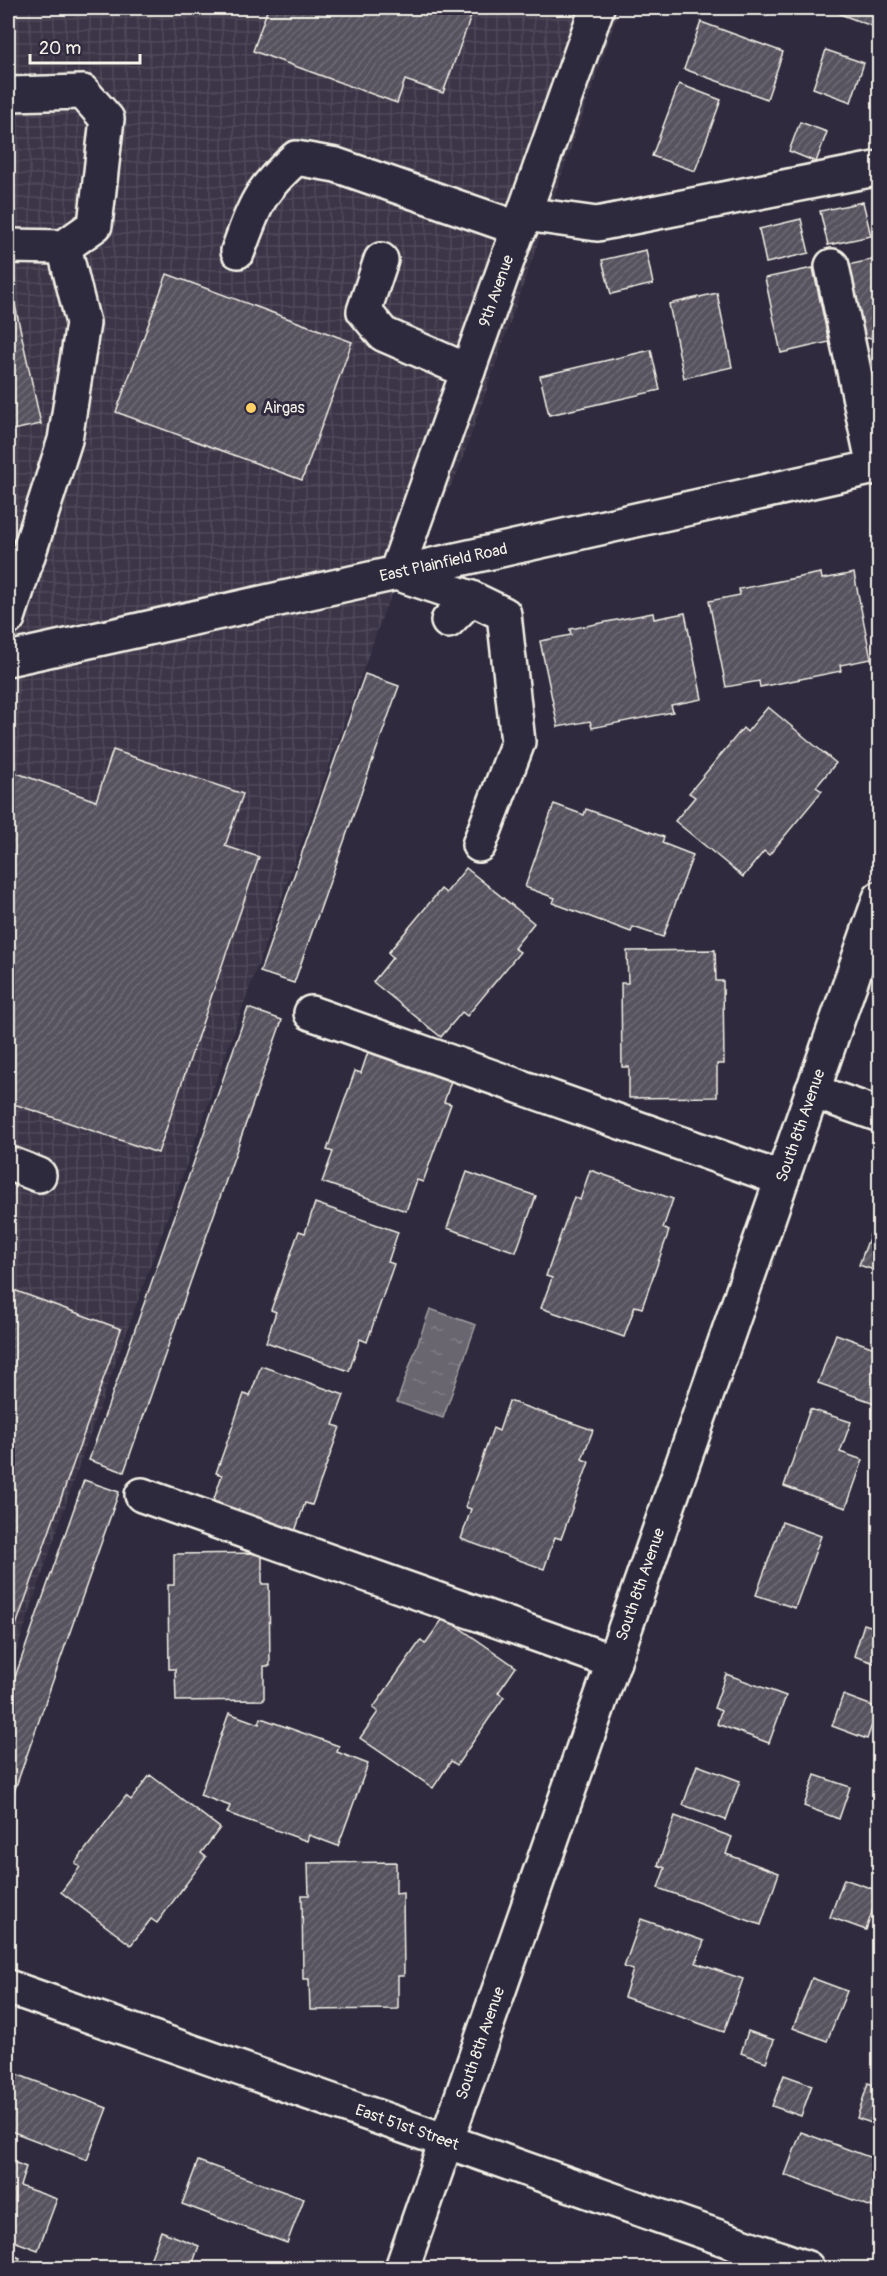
<svg xmlns="http://www.w3.org/2000/svg" width="887" height="2276" font-family="Pangolin,sans-serif">
	<style>
		.industrial { fill: url(#industrial-grid) }
		.water { fill: url(#water-ripples); stroke: #a19ea0; stroke-width: 1.5 }
		.building { fill: url(#building-hatch); stroke: #f4f1e8; stroke-width: 1.5 }
		.lines { fill: none; stroke-linecap: round; stroke-linejoin: round }
		.minor-casing { stroke: #f4f1e8; stroke-width: 38 }
		.major-casing { stroke: #f4f1e8; stroke-width: 38 }
		.minor { stroke: #2f2a3d; stroke-width: 33 }
		.major { stroke: #2f2a3d; stroke-width: 33 }
		.poi-dot { fill: #ffd166; stroke: #2f2a3d; stroke-width: 2 }
		.labels { text-anchor: middle; dominant-baseline: central; stroke-width: 6; stroke-linejoin: round; paint-order: stroke }
		.street-label { font-size: 16px; fill: #f4f1e8; stroke: #2f2a3d }
		.poi-label { font-size: 16px; fill: #f4f1e8; stroke: #2f2a3d; text-anchor: start }
	</style>
	<defs>
		<pattern id="industrial-grid" width="8" height="8" patternUnits="userSpaceOnUse" patternTransform="scale(1.5)"><rect width="8" height="8" fill="#3b3647"/><path d="M0 4h8M4 0v8" fill="none" stroke="#4e4a59"/></pattern>
		<pattern id="water-ripples" width="26" height="14" patternUnits="userSpaceOnUse" patternTransform="scale(1.5)"><rect width="26" height="14" fill="#6a6670"/><path d="M2 4q2-2 4 0t4 0M15 11q2-2 4 0t4 0" fill="none" stroke="#807c84"/></pattern>
		<pattern id="building-hatch" width="6" height="6" patternUnits="userSpaceOnUse" patternTransform="scale(1.5)"><rect width="6" height="6" fill="#56525f"/><path d="M-1 1l2-2M0 6l6-6M5 7l2-2" fill="none" stroke="#6f6b76"/></pattern>
	</defs>
	<rect width="100%" height="100%" fill="#2f2a3d"/>
	<filter id="ink" filterUnits="userSpaceOnUse"><feTurbulence type="fractalNoise" baseFrequency=".0167" numOctaves="2"/><feDisplacementMap in="SourceGraphic" scale="12" xChannelSelector="R" yChannelSelector="G"/><feConvolveMatrix kernelMatrix="1 2 1 2 8 2 1 2 1" color-interpolation-filters="sRGB"/></filter>
	<g filter="url(#ink)">
		<!-- industrial -->
		<polygon class="industrial" points="8,8 620,8 458,472 385,609 77,1471 8,1677"/>
		<!-- water -->
		<polygon class="water" points="430,1309 476,1325 443,1418 397,1402"/>
		<!-- building -->
		<g class="building">
			<polygon points="268,8 474,8 443,93 405,80 397,103 253,51"/>
			<polygon points="742,8 770,8 767,16"/>
			<polygon points="842,8 880,8 877,28 840,14"/>
			<polygon points="701,22 783,52 767,99 684,69"/>
			<polygon points="826,50 864,63 851,102 813,88"/>
			<polygon points="679,84 721,100 695,171 652,156"/>
			<polygon points="800,122 827,132 816,162 789,151"/>
			<polygon points="863,202 871,236 828,245 820,211"/>
			<polygon points="801,219 809,253 766,263 759,229"/>
			<polygon points="646,250 653,284 611,294 602,260"/>
			<polygon points="880,258 880,336 864,339 848,265"/>
			<polygon points="813,268 829,342 781,353 765,278"/>
			<polygon points="8,273 41,424 8,431"/>
			<polygon points="167,274 352,342 302,480 116,412"/>
			<polygon points="717,293 732,367 684,378 669,304"/>
			<polygon points="651,350 660,390 549,415 540,376"/>
			<polygon points="8,520 15,553 8,554"/>
			<polygon points="821,573 822,579 854,573 871,659 840,665 841,671 760,687 759,681 726,687 709,601 740,595 739,589"/>
			<polygon points="653,613 654,619 685,613 702,699 671,705 673,712 592,728 590,721 558,727 540,641 571,635 570,629"/>
			<polygon points="365,674 399,686 294,983 260,972"/>
			<polygon points="768,707 836,763 816,787 822,791 769,855 764,851 743,877 675,821 695,797 689,793 743,728 747,732"/>
			<polygon points="113,750 243,794 225,846 259,857 158,1153 8,1102 8,782 11,771 96,801"/>
			<polygon points="554,804 584,815 586,809 664,837 662,843 693,855 663,937 633,927 631,932 553,903 555,898 525,887"/>
			<polygon points="466,868 534,923 514,948 520,952 467,1016 462,1012 441,1037 373,982 393,957 388,953 441,889 446,893"/>
			<polygon points="715,950 716,981 723,981 724,1064 717,1064 717,1097 629,1098 629,1067 622,1067 621,983 628,983 627,951"/>
			<polygon points="248,1008 282,1020 124,1472 89,1460"/>
			<polygon points="371,1043 454,1072 444,1102 451,1104 423,1182 417,1180 406,1211 322,1182 333,1152 327,1150 355,1071 361,1073"/>
			<polygon points="590,1170 673,1199 663,1228 669,1231 642,1308 635,1306 624,1337 541,1308 552,1278 546,1276 574,1197 580,1200"/>
			<polygon points="467,1172 536,1196 516,1252 447,1228"/>
			<polygon points="315,1203 398,1232 388,1262 394,1264 367,1342 360,1339 349,1371 266,1342 276,1312 271,1310 299,1231 305,1233"/>
			<polygon points="877,1216 880,1216 880,1272 859,1265"/>
			<polygon points="8,1288 121,1329 8,1648"/>
			<polygon points="836,1334 880,1350 880,1405 818,1383"/>
			<polygon points="261,1366 344,1395 333,1425 340,1427 312,1505 305,1503 294,1534 212,1505 222,1475 216,1473 244,1394 250,1396"/>
			<polygon points="509,1401 593,1430 582,1459 589,1462 561,1539 555,1537 544,1569 461,1539 471,1509 465,1507 493,1428 499,1431"/>
			<polygon points="810,1409 851,1422 840,1452 863,1460 846,1508 784,1486"/>
			<polygon points="84,1480 119,1492 8,1809 8,1697"/>
			<polygon points="782,1522 821,1536 795,1608 756,1595"/>
			<polygon points="262,1553 262,1584 269,1584 270,1666 264,1666 264,1700 176,1701 175,1669 169,1669 168,1585 174,1585 174,1554"/>
			<polygon points="444,1617 516,1667 498,1693 504,1697 457,1765 451,1761 433,1788 360,1738 378,1712 373,1708 421,1640 425,1644"/>
			<polygon points="864,1624 880,1629 880,1665 854,1656"/>
			<polygon points="726,1674 786,1696 769,1743 717,1724 721,1711 714,1708"/>
			<polygon points="843,1695 878,1708 867,1739 832,1726"/>
			<polygon points="229,1713 259,1724 261,1718 339,1746 337,1752 368,1764 338,1846 309,1835 307,1841 227,1813 230,1806 200,1795"/>
			<polygon points="697,1765 740,1781 726,1820 683,1805"/>
			<polygon points="150,1775 220,1828 201,1853 206,1857 157,1923 151,1919 131,1945 61,1892 80,1867 75,1863 126,1796 131,1800"/>
			<polygon points="815,1775 850,1787 839,1819 804,1806"/>
			<polygon points="675,1816 732,1837 726,1854 779,1873 761,1925 658,1888 665,1868 658,1865"/>
			<polygon points="396,1862 396,1894 403,1893 404,1976 398,1976 398,2009 310,2010 309,1979 303,1979 302,1895 309,1895 308,1863"/>
			<polygon points="844,1879 879,1891 866,1930 830,1917"/>
			<polygon points="641,1919 704,1941 696,1963 743,1979 724,2032 624,1997 633,1970 624,1967"/>
			<polygon points="812,1978 847,1991 827,2041 793,2028"/>
			<polygon points="748,2031 774,2040 766,2062 741,2053"/>
			<polygon points="8,2071 107,2108 87,2160 8,2130"/>
			<polygon points="784,2075 812,2085 801,2116 772,2106"/>
			<polygon points="868,2083 880,2087 880,2126 857,2118"/>
			<polygon points="801,2132 880,2161 880,2210 785,2175"/>
			<polygon points="8,2160 26,2167 20,2186 57,2199 38,2250 8,2239"/>
			<polygon points="198,2161 304,2199 287,2243 182,2204"/>
			<polygon points="161,2231 199,2246 191,2268 147,2268"/>
			<polygon points="8,2253 20,2258 16,2268 8,2268"/>
		</g>
		<g class="lines">
			<!-- minor casing -->
			<g class="minor-casing">
				<g id="minor">
					<polyline points="8,96 10,94 83,92 107,119 95,225 64,247 8,246"/>
					<polyline points="525,214 597,224 880,168"/>
					<path d="M238 251C255 204 259 191 296 158L336 165 520 229"/>
					<polyline points="381,260 364,311 383,334 468,371"/>
					<polyline points="832,266 874,467"/>
					<polyline points="8,618 65,440 83,323 64,247"/>
					<polyline points="448,621 471,598"/>
					<path id="s1" d="M479 845 518 742 504 614 471 598 396 573 597 8"/>
					<polyline points="311,1013 782,1179"/>
					<polyline points="812,1091 880,1115"/>
					<polyline points="8,1163 39,1175"/>
					<polyline points="142,1495 614,1662"/>
					<path id="s2" d="M8 1987 807 2268"/>
					<path id="s3" d="M402 2268 880 898"/>
				</g>
			</g>
			<!-- major casing -->
			<g class="major-casing">
				<g id="major">
					<path id="s4" d="M8 659 880 466"/>
				</g>
			</g>
			<!-- minor -->
			<use href="#minor" class="minor"/>
			<!-- major -->
			<use href="#major" class="major"/>
		</g>
	</g>
	<!-- markers -->
	<circle class="poi-dot" cx="251" cy="408" r="6"/>
	<g class="labels">
		<!-- street labels -->
		<g class="street-label">
			<text stroke="none"><textPath href="#s1" startOffset="654">9th Avenue</textPath></text>
			<text stroke="none"><textPath href="#s4" startOffset="446">East Plainfield Road</textPath></text>
			<text stroke="none"><textPath href="#s3" startOffset="1210">South 8th Avenue</textPath></text>
			<text stroke="none"><textPath href="#s3" startOffset="724">South 8th Avenue</textPath></text>
			<text stroke="none"><textPath href="#s3" startOffset="238">South 8th Avenue</textPath></text>
			<text stroke="none"><textPath href="#s2" startOffset="423">East 51st Street</textPath></text>
		</g>
		<!-- poi labels -->
		<g class="poi-label">
			<text x="263" y="408">Airgas</text>
		</g>
	</g>
	<!-- margin -->
	<rect width="887" height="2276" fill="none" stroke="#2f2a3d" stroke-width="30"/>
	<rect x="15" y="15" width="857" height="2246" fill="none" stroke="#f4f1e8" stroke-width="2" filter="url(#ink)"/>
	<!-- scale -->
	<path d="M30 54v9h110v-9" fill="none" stroke="#f4f1e8" stroke-width="3"/>
	<text x="39" y="54" font-size="18" fill="#f4f1e8" stroke="#2f2a3d" stroke-width="4.5" paint-order="stroke">20 m</text>
</svg>
